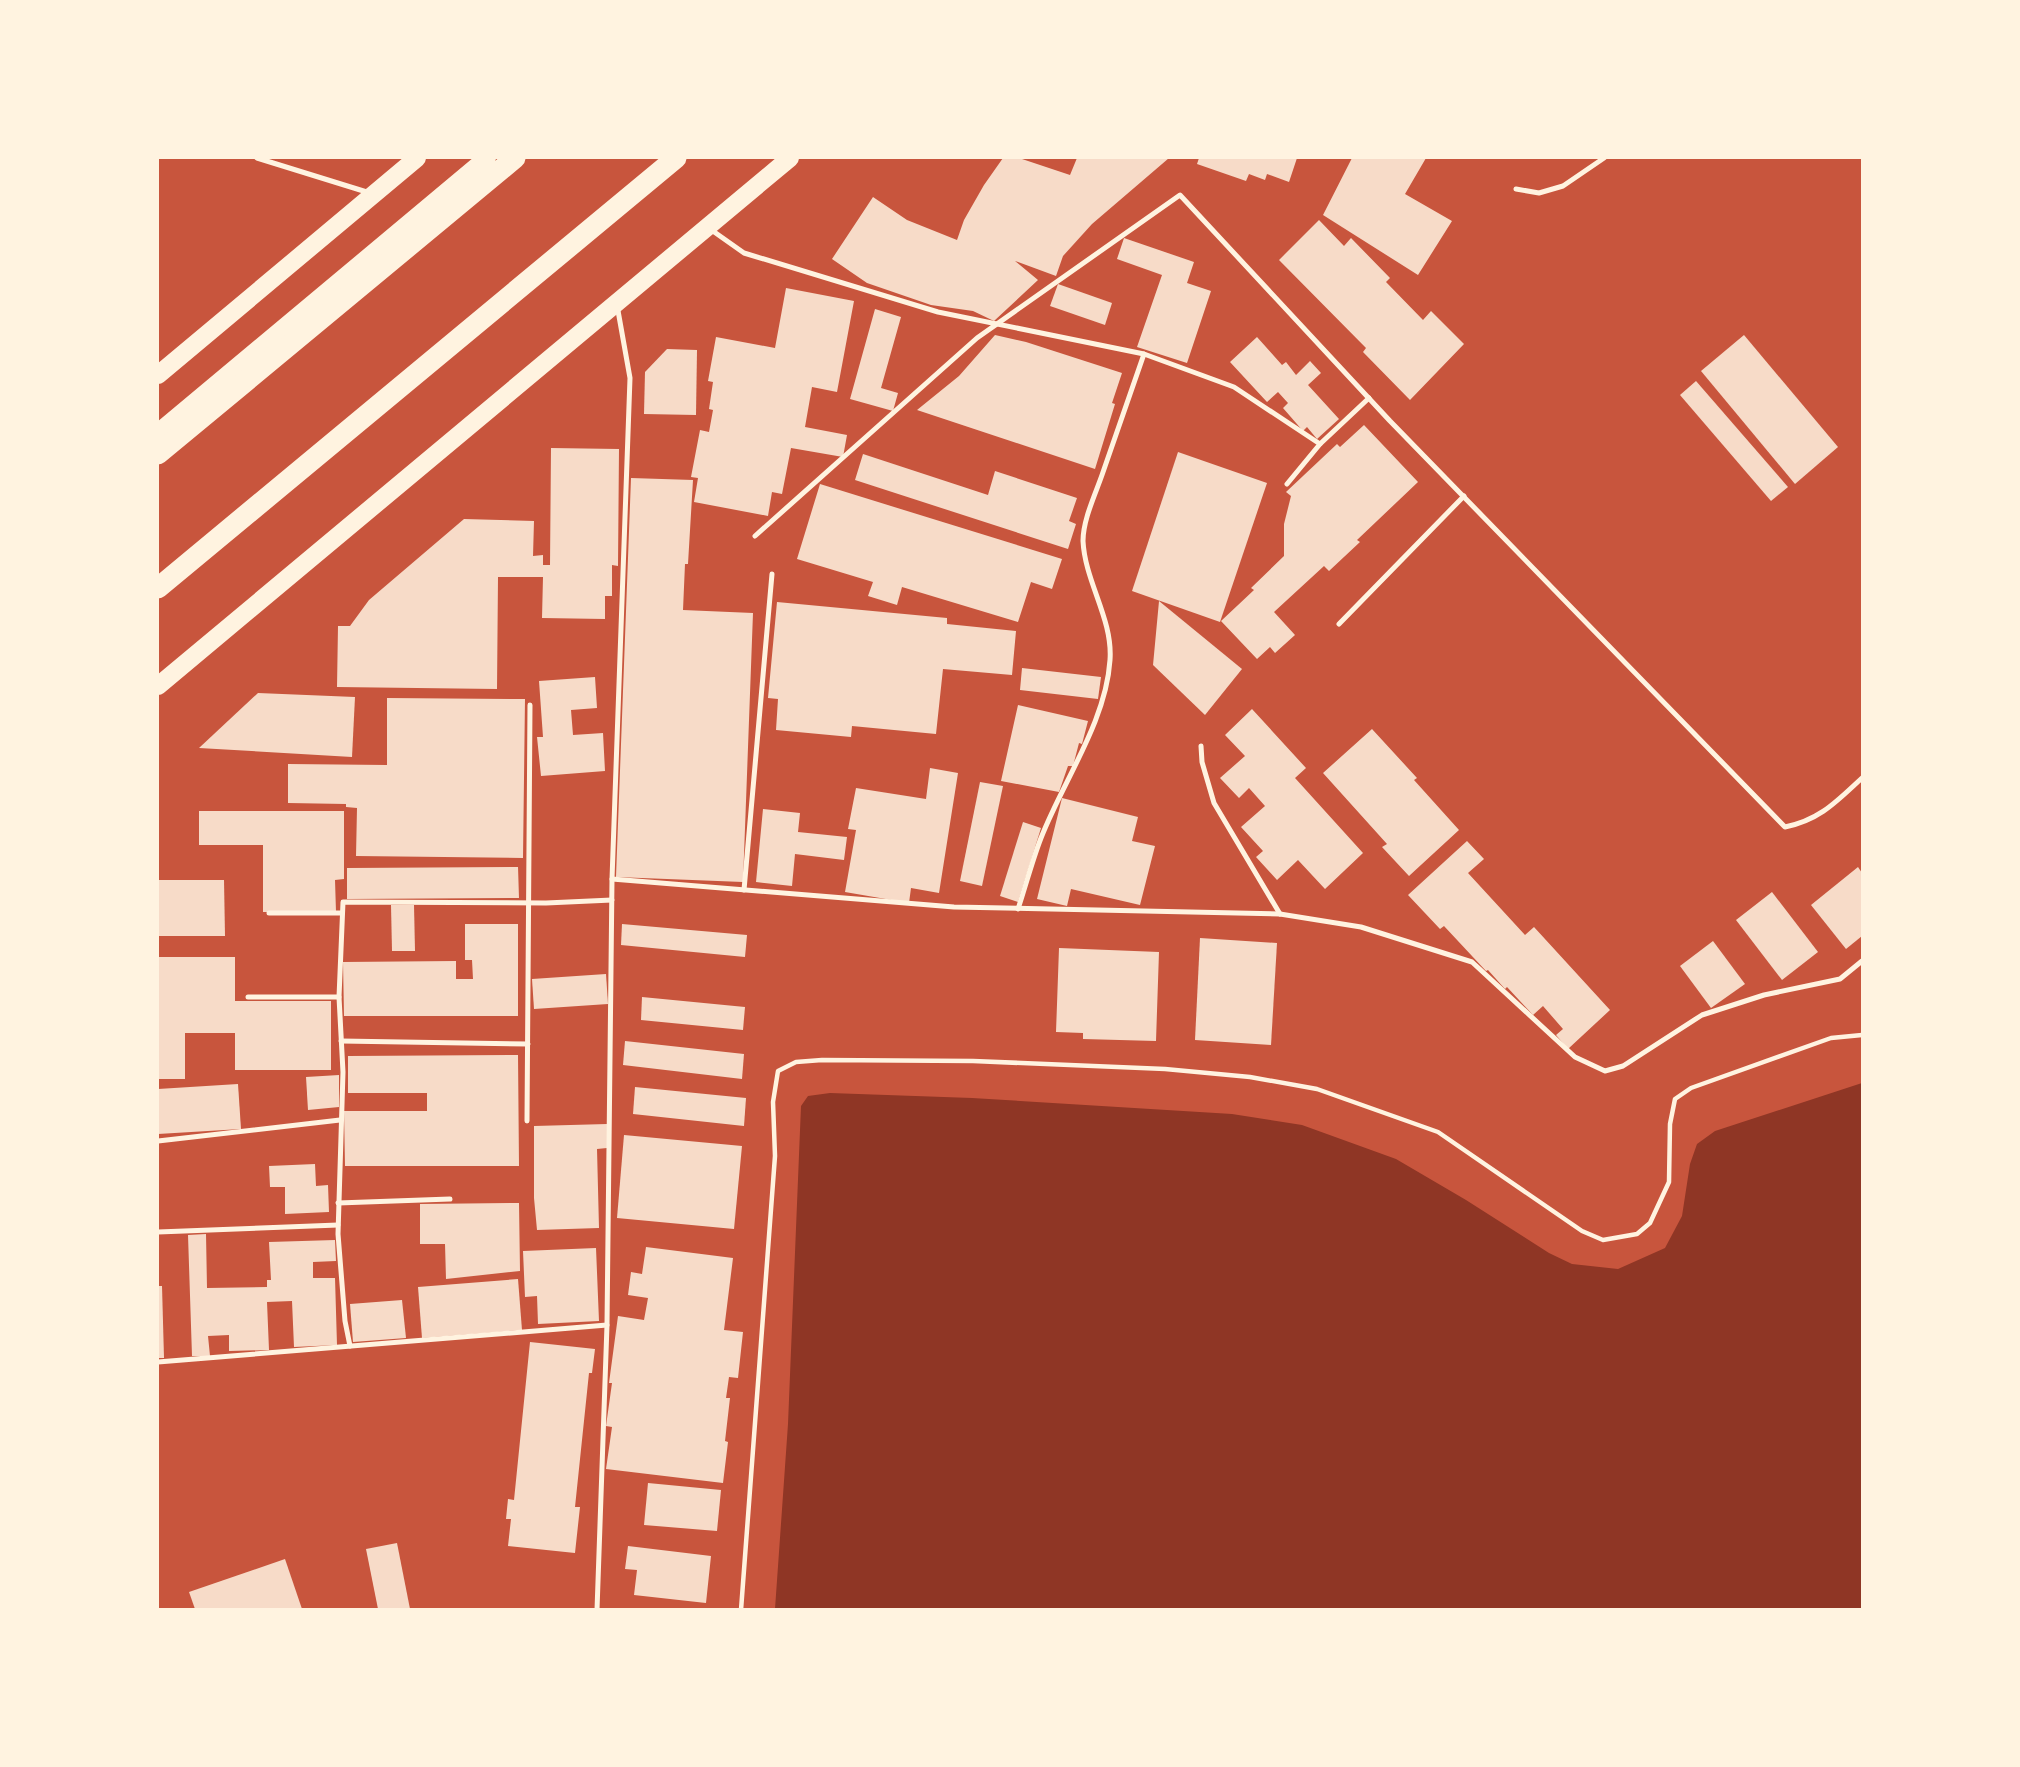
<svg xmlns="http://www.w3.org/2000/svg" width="2020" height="1767" font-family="'Asap Condensed',sans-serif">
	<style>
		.water { fill: #8f3625 }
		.building { fill: #f7dbc8 }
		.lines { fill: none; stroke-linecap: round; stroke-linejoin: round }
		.path { stroke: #fff3e0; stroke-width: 4.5 }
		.service { stroke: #fff3e0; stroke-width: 5 }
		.primary { stroke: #fff3e0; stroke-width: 18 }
		.motorway { stroke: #fff3e0; stroke-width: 21 }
	</style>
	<rect width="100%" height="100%" fill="#c8553d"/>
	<!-- water -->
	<polygon class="water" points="1862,1083 1862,1609 775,1609 788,1424 801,1106 808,1096 830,1093 972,1098 1232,1114 1302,1125 1396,1159 1466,1200 1549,1253 1572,1264 1618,1269 1665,1248 1682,1216 1690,1164 1697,1144 1715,1131"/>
	<!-- building -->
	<g class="building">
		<polygon points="1003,158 1019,158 1070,175 1077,158 1169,158 1092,224 1063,256 1056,276 1015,261 1038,280 994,321 973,311 931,305 867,283 832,259 873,197 907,220 957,240 964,220 984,185"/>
		<polygon points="1199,158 1297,158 1289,182 1267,174 1265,180 1249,174 1246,181 1197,164"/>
		<polygon points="1352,158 1426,158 1405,194 1452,221 1418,275 1323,215"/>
		<polygon points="1319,220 1344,246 1351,238 1390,278 1386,282 1423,320 1431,311 1464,344 1410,400 1363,352 1366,348 1279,260"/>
		<polygon points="1124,238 1194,262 1187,283 1211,291 1187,363 1137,347 1162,275 1117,259"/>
		<polygon points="1058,284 1112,303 1105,325 1050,306"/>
		<polygon points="786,288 854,301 837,392 812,387 805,427 847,435 843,457 791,448 782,494 772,492 768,516 694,502 698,478 691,477 700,430 709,432 713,410 709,409 713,382 708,381 716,337 775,348"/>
		<polygon points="875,309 901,317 881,388 898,393 893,411 850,399"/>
		<polygon points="995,335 1026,342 1122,373 1112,403 1115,404 1095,469 917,410 959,376"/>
		<polygon points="1744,335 1838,447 1795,484 1701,371"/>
		<polygon points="1257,337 1282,365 1286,362 1296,375 1310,361 1321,373 1308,385 1339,419 1317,439 1307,427 1303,431 1283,408 1288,403 1278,392 1267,402 1230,362"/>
		<polygon points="667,349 697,350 696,415 644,414 645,372"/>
		<polygon points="1696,381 1788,487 1771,501 1680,395"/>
		<polygon points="1364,425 1418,482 1357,540 1360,542 1329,571 1324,566 1274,612 1295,635 1275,653 1270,647 1257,659 1221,621 1254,590 1251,588 1284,556 1284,524 1291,496 1286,492 1337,444 1340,447"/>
		<polygon points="551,448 619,449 618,566 612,565 612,596 605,596 605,619 542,618 543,577 498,577 497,689 337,687 338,626 350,626 369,600 464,519 534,521 533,556 543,555 543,565 550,565"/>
		<polygon points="1178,452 1267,483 1220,622 1132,591"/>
		<polygon points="863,454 988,495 995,471 1077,498 1069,521 1076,524 1068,549 855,480"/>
		<polygon points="631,478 693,480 688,564 685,564 683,610 753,613 743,882 616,877"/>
		<polygon points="820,484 1062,559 1052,589 1031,582 1018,622 902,587 897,605 868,596 873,582 797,559"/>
		<polygon points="1159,601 1242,669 1205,715 1153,665"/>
		<polygon points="777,602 947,618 947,624 1016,631 1012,675 943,669 936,734 852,726 851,737 776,730 778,699 768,698"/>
		<polygon points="1022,668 1101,677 1098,699 1020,690"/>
		<polygon points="595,677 597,708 571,710 573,735 603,733 605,771 541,776 537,737 543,737 539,681"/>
		<polygon points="258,693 355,697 352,757 199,748"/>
		<polygon points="387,698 525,699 523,858 356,856 357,808 346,807 346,804 288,803 288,764 387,765"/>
		<polygon points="1018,705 1088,721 1082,744 1079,743 1073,766 1068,766 1059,792 1001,781"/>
		<polygon points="1252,709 1306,768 1295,778 1363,853 1325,889 1298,860 1277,880 1256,857 1263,851 1241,827 1265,806 1249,788 1239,798 1220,778 1245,756 1225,735"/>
		<polygon points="1372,729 1417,778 1414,780 1459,830 1409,876 1382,847 1387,844 1323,773"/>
		<polygon points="930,768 958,773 939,893 911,888 909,903 845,892 856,830 848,829 856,788 926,799"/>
		<polygon points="980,782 1003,786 982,886 960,881"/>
		<polygon points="1062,798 1138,817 1132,841 1155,846 1140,905 1071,889 1067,906 1037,899"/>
		<polygon points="763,809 800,813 798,832 847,837 844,860 795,854 792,886 756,882"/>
		<polygon points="199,811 344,811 344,879 335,880 336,912 263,912 263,845 199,845"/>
		<polygon points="1023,822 1041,828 1018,902 1000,896"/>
		<polygon points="1467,841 1484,859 1468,873 1525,935 1534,927 1610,1010 1568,1049 1556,1035 1563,1029 1543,1006 1533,1015 1507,987 1505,989 1488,970 1486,971 1444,926 1440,929 1408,895"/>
		<polygon points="518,867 519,898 347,899 347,868"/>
		<polygon points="1858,867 1862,873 1862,936 1846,949 1811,905"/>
		<polygon points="158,880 224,880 225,936 158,936"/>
		<polygon points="1772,892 1818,952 1782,980 1736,920"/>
		<polygon points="391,905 414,905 415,951 392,951"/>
		<polygon points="465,924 518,924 518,1016 344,1016 343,962 456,961 456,979 473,979 472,960 465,960"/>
		<polygon points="622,924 747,935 745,957 621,945"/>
		<polygon points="1200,938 1277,943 1271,1045 1195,1040"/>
		<polygon points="1713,941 1745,984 1711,1008 1680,966"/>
		<polygon points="1059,948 1159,952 1156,1041 1083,1039 1083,1033 1056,1032"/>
		<polygon points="158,957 235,957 235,1001 331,1001 331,1070 235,1070 235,1033 185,1033 185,1079 158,1079"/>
		<polygon points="606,974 608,1004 534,1009 532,979"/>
		<polygon points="642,997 745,1007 743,1030 641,1020"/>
		<polygon points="625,1041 744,1054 742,1079 623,1065"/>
		<polygon points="518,1055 519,1166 345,1166 344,1111 427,1111 427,1093 348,1093 348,1056"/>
		<polygon points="339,1075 339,1107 308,1110 306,1077"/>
		<polygon points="238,1084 241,1129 158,1134 158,1089"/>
		<polygon points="635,1087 746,1098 744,1126 633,1114"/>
		<polygon points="607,1124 607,1148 597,1149 599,1228 537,1230 534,1198 534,1126"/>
		<polygon points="624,1135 742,1146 734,1229 617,1218"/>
		<polygon points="315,1164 316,1186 328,1185 329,1212 285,1214 285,1187 270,1187 269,1166"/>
		<polygon points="519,1203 520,1271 446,1279 445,1244 420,1244 420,1204"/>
		<polygon points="206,1234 207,1288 267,1287 267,1280 271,1280 269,1242 335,1240 336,1261 313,1262 313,1278 335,1278 337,1345 294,1347 292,1301 267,1302 269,1350 229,1351 229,1335 208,1336 210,1356 192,1356 188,1235"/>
		<polygon points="646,1247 733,1258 724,1330 743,1332 738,1378 729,1377 726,1398 730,1398 725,1441 728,1442 723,1483 606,1469 612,1427 606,1426 612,1383 609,1383 618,1316 644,1320 648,1298 628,1295 631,1272 642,1274"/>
		<polygon points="596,1248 599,1321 538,1324 537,1296 525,1297 523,1251"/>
		<polygon points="518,1279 522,1330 422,1338 418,1287"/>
		<polygon points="158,1286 162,1286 164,1358 158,1358"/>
		<polygon points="402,1300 406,1338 353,1342 350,1304"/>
		<polygon points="530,1342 595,1349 592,1373 589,1373 575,1507 580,1507 575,1553 508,1546 511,1519 506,1519 508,1499 514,1500"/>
		<polygon points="648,1483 721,1490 717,1531 644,1525"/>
		<polygon points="397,1543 410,1609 378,1609 366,1549"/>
		<polygon points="628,1546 711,1556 706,1603 634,1595 637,1570 625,1569"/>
		<polygon points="285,1559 302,1609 195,1609 189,1592"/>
	</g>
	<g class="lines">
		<!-- path -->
		<polyline class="path" points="741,1610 775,1156 773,1102 778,1071 796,1062 822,1060 973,1061 1165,1069 1250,1077 1317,1089 1438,1132 1582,1231 1603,1240 1637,1234 1650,1223 1669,1182 1670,1124 1675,1099 1691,1088 1831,1038 1862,1035"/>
		<!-- service -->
		<g class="service">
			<polyline points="257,158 370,193"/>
			<polyline points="1516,189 1539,193 1563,186 1604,158"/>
			<polyline points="710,229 744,253 938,312 1144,354 1234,387 1320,444 1287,484"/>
			<polyline points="1320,444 1369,398"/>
			<path d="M755 536 977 338 1180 195 1390 421 1785 827C1820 820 1837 801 1862 778"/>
			<polyline points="1339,624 1464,496"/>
			<polyline points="1201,746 1202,762 1214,803 1280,914"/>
			<polyline points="612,879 954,907 1280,914 1361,927 1472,962 1575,1057 1605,1071 1623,1066 1702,1015 1764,995 1840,979 1862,961"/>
			<polyline points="744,890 772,574"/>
			<path d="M1018 909C1026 885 1032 861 1041 838 1063 781 1106 722 1110 660 1113 619 1085 582 1083 541 1083 520 1095 495 1102 475 1116 435 1130 394 1144 354"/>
			<polyline points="269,913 342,913"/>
			<polyline points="248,997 339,997"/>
			<polyline points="341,1041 528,1044"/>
			<polyline points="527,1121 530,705"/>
			<polyline points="158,1141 340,1120"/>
			<polyline points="338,1203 450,1199"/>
			<polyline points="158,1232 338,1225"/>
			<polyline points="350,1346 345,1321 338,1234 343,1072 339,997 343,902 546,903 612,900"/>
			<polyline points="158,1362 607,1325"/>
			<polyline points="597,1610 607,1325 612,879 630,378 617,305"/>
		</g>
		<!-- primary -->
		<g class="primary">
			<polyline points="158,375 417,158"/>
			<polyline points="158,433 487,158"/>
			<polyline points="158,686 790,158"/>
		</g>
		<!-- motorway -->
		<g class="motorway">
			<polyline points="158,454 515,158"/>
			<polyline points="158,588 676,158"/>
		</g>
	</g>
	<!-- border -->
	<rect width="2020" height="1767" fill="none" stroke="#fff3e0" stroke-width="318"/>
</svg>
